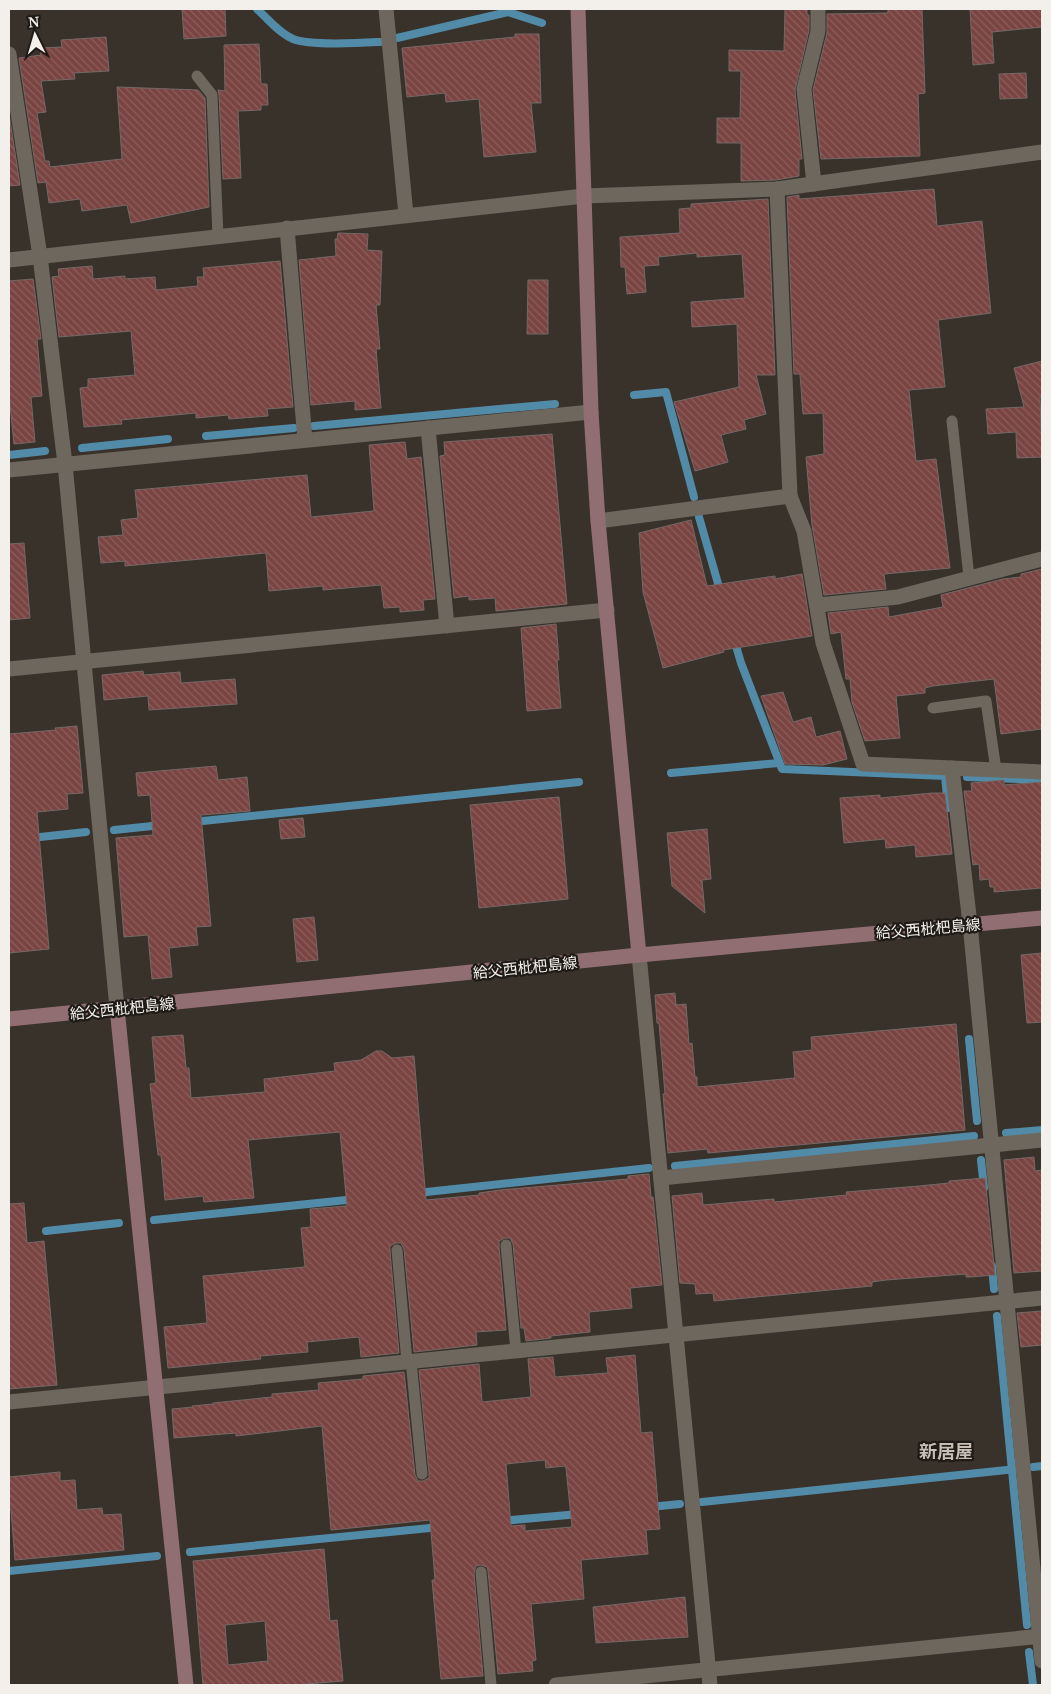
<svg xmlns="http://www.w3.org/2000/svg" width="1051" height="1694" font-family="'Noto Serif','Noto Sans JP',serif">
	<style>
		.lines { fill: none; stroke-linecap: round; stroke-linejoin: round }
		.stream { stroke: #528ba8; stroke-width: 8 }
		.building { fill: url(#building-back-hatch); stroke: #756867; fill-rule: evenodd }
		.lane { stroke: #6e675e; stroke-width: 11 }
		.street { stroke: #6e675e; stroke-width: 15 }
		.secondary { stroke: #906e71; stroke-width: 15 }
		.labels { text-anchor: middle; dominant-baseline: central; stroke-width: 4.5; stroke-linejoin: round; paint-order: stroke }
		.street-label { font-size: 15px; fill: #f3efea; stroke: #1e1b17 }
		.quarter-label { font-size: 18px; font-weight: bold; fill: #c6bdb4; stroke: #1e1b17 }
	</style>
	<defs>
		<pattern id="building-back-hatch" width="6" height="6" patternUnits="userSpaceOnUse" patternTransform="scale(1.25)"><rect width="6" height="6" fill="#794441"/><path d="M-1 5l2 2M0 0l6 6M5-1l2 2" fill="none" stroke="#8c5f5d"/></pattern>
	</defs>
	<rect width="100%" height="100%" fill="#39322b"/>
	<g class="lines">
		<!-- stream -->
		<g class="stream">
			<path d="M257 9C268 19 279 33 293 39 309 46 361 43 380 42"/>
			<polyline points="397,38 508,12 542,23"/>
			<polyline points="634,395 666,392 694,497"/>
			<polyline points="314,426 555,404"/>
			<polyline points="206,436 294,428"/>
			<polyline points="82,448 168,439"/>
			<polyline points="9,455 45,451"/>
			<polyline points="699,517 721,594"/>
			<polyline points="734,639 741,663 782,769 945,776 948,808"/>
			<polyline points="671,773 779,763"/>
			<polyline points="967,777 1042,780"/>
			<polyline points="193,822 579,782"/>
			<polyline points="114,830 162,825"/>
			<polyline points="31,838 86,832"/>
			<polyline points="969,1039 977,1121"/>
			<polyline points="1006,1133 1042,1130"/>
			<polyline points="981,1160 984,1188"/>
			<polyline points="675,1166 974,1136"/>
			<polyline points="417,1193 649,1168"/>
			<polyline points="154,1220 356,1199"/>
			<polyline points="46,1231 119,1223"/>
			<polyline points="992,1266 994,1289"/>
			<polyline points="997,1316 1027,1625"/>
			<polyline points="1033,1467 1042,1466"/>
			<polyline points="702,1502 1016,1469"/>
			<polyline points="650,1507 680,1504"/>
			<polyline points="501,1521 579,1514"/>
			<polyline points="190,1552 440,1527"/>
			<polyline points="9,1571 157,1556"/>
			<polyline points="1029,1652 1033,1685"/>
		</g>
	</g>
	<!-- building -->
	<g class="building">
		<polygon points="182,9 225,9 226,36 184,39"/>
		<polygon points="785,9 807,9 807,15 809,15 809,30 795,90 802,159 799,159 799,176 776,180 741,181 741,143 717,143 717,118 740,118 741,71 729,71 729,50 784,51"/>
		<polygon points="888,9 922,9 925,93 918,94 920,156 821,159 813,90 827,33 827,14 888,13"/>
		<polygon points="970,9 1042,9 1042,27 992,32 994,63 973,65"/>
		<polygon points="515,34 539,34 541,103 531,103 536,152 484,157 479,99 446,102 445,93 407,97 402,48 515,37"/>
		<polygon points="106,37 109,71 74,73 75,79 41,81 46,112 37,113 45,161 49,161 50,167 122,159 117,87 198,90 205,98 209,207 131,223 127,205 82,211 80,199 49,203 46,182 38,183 19,58 41,55 40,48 62,47 61,40"/>
		<polygon points="259,44 261,84 267,84 268,105 261,105 261,110 238,111 241,178 223,179 219,95 218,90 225,91 224,45"/>
		<polygon points="1026,73 1027,98 1000,99 999,74"/>
		<polygon points="9,114 20,185 9,186"/>
		<polygon points="934,189 937,226 982,221 991,313 938,320 945,387 909,390 916,461 936,459 950,568 884,574 886,589 824,595 812,525 806,457 824,454 823,413 803,414 800,374 794,374 787,197 799,195 799,199"/>
		<polygon points="768,199 775,375 756,375 766,414 744,420 746,429 721,435 728,462 695,471 674,402 739,387 737,324 692,327 691,302 745,298 742,254 697,257 697,253 658,257 659,265 644,266 646,292 627,294 625,267 621,267 620,237 680,233 679,209 691,208 691,204"/>
		<polygon points="338,233 368,234 367,250 382,251 380,305 376,305 380,349 376,349 381,408 355,410 355,401 311,405 299,260 336,256 335,239 337,239"/>
		<polygon points="280,261 293,407 267,409 268,416 229,419 228,415 196,418 196,413 121,420 122,424 84,427 80,388 88,387 88,379 135,375 131,331 59,337 52,277 59,276 58,269 92,266 93,279 125,276 125,279 155,277 156,290 198,286 197,277 204,277 203,268"/>
		<polygon points="33,279 41,339 37,339 42,396 31,397 35,442 14,444 9,395 9,281"/>
		<polygon points="528,280 548,280 548,334 527,334"/>
		<polygon points="1042,361 1042,397 1040,397 1042,457 1017,458 1016,432 988,434 986,409 1024,407 1014,368"/>
		<polygon points="552,434 567,604 496,611 495,598 469,600 469,596 454,598 440,456 445,455 444,442"/>
		<polygon points="405,442 407,459 421,457 435,599 423,600 424,610 400,612 400,607 384,608 381,585 323,590 323,586 269,591 266,553 125,566 125,561 101,563 98,537 123,535 121,520 138,518 135,490 307,475 311,517 374,511 369,445"/>
		<polygon points="691,520 707,586 775,576 775,579 802,574 812,636 723,650 724,652 663,668 643,592 639,533"/>
		<polygon points="24,543 30,618 9,620 9,544"/>
		<polygon points="1042,569 1042,729 1001,734 994,679 933,686 925,688 925,693 896,696 900,738 865,741 852,702 850,679 846,679 841,632 831,634 828,613 888,607 889,617 943,607 941,595 1003,579 1021,577 1021,574"/>
		<polygon points="556,624 559,660 557,660 561,708 527,711 521,628"/>
		<polygon points="143,671 144,675 180,672 181,683 235,679 237,704 149,710 148,696 104,700 102,675"/>
		<polygon points="783,692 793,722 811,717 816,737 840,731 847,759 823,765 785,764 761,696"/>
		<polygon points="77,726 83,793 67,794 68,809 37,812 49,949 9,953 9,734 56,730 55,728"/>
		<polygon points="216,766 218,780 247,777 250,811 201,815 211,926 196,927 198,945 169,948 172,977 152,979 148,935 124,937 116,838 153,835 150,795 138,796 136,773"/>
		<polygon points="1004,780 1004,785 1042,782 1042,888 994,892 994,887 990,887 989,879 980,880 979,864 973,865 964,791 972,791 971,783"/>
		<polygon points="932,793 945,793 952,854 916,857 915,845 886,848 885,839 844,843 840,798 880,795 880,798"/>
		<polygon points="559,797 568,899 479,908 470,805"/>
		<polygon points="303,818 305,837 281,839 279,820"/>
		<polygon points="707,829 711,879 702,880 705,913 672,886 667,833"/>
		<polygon points="314,917 318,960 297,962 293,919"/>
		<polygon points="1042,953 1042,1022 1027,1023 1021,955"/>
		<polygon points="675,993 676,1005 686,1004 689,1044 692,1043 695,1077 697,1077 697,1087 795,1078 793,1052 812,1050 811,1037 956,1024 965,1130 708,1153 707,1149 668,1153 663,1094 665,1094 659,1023 657,1023 655,995"/>
		<polygon points="183,1035 186,1068 189,1068 191,1098 265,1092 264,1079 335,1071 334,1063 361,1060 376,1051 382,1051 392,1058 414,1056 426,1200 479,1195 479,1193 500,1190 628,1179 628,1176 649,1174 651,1197 653,1197 662,1285 630,1288 632,1308 589,1312 590,1332 551,1336 551,1338 526,1341 524,1328 521,1328 513,1244 510,1238 505,1238 499,1241 499,1246 506,1330 476,1332 477,1345 414,1352 404,1249 401,1243 396,1243 390,1246 390,1251 399,1353 361,1357 359,1337 307,1342 308,1352 260,1356 261,1359 168,1368 164,1327 207,1323 203,1276 305,1267 301,1228 311,1227 310,1209 347,1206 340,1132 248,1140 254,1198 204,1202 203,1196 165,1200 161,1155 158,1155 150,1084 156,1083 152,1037"/>
		<polygon points="1034,1157 1035,1171 1042,1170 1042,1271 1014,1273 1004,1160"/>
		<polygon points="985,1178 995,1275 970,1277 966,1277 966,1274 886,1280 872,1282 872,1286 714,1301 713,1293 696,1294 695,1284 680,1283 672,1196 702,1193 703,1205 774,1199 774,1202 847,1195 846,1192 919,1186 949,1183 949,1181"/>
		<polygon points="24,1203 27,1243 44,1241 57,1385 9,1389 9,1204"/>
		<polygon points="1042,1311 1042,1345 1021,1347 1017,1313"/>
		<path d="M635 1355 641 1433 652 1432 660 1529 646 1530 648 1554 581 1560 584 1599 531 1604 536 1660 532 1661 533 1671 498 1674 488 1571 487 1567 481 1565 476 1566 474 1573 483 1676 441 1679 432 1580H435L430 1520 331 1530 322 1426 236 1436V1433L174 1438 172 1409 193 1407 192 1406 213 1404V1403L272 1397V1394L319 1390 318 1383 363 1379V1376L404 1372 415 1475 418 1481H423L429 1478V1473L419 1370 479 1364 482 1402 531 1397 528 1359 553 1357 555 1377 608 1373 606 1358ZM545 1460 546 1468 565 1466 566 1468 572 1527 525 1531V1525L511 1526 506 1464Z"/>
		<polygon points="60,1472 60,1481 75,1480 77,1510 102,1508 103,1515 121,1514 124,1550 15,1560 11,1510 9,1510 9,1477"/>
		<path d="M324 1549 330 1621 337 1620 343 1681 294 1685H203L193 1561ZM265 1621 268 1661 228 1665 225 1625Z"/>
		<polygon points="685,1597 688,1637 596,1643 593,1607"/>
	</g>
	<g class="lines">
		<!-- lane -->
		<g class="lane">
			<polyline points="197,76 212,95 218,236"/>
			<polyline points="952,421 969,577"/>
			<polyline points="933,708 986,701 996,770"/>
			<polyline points="506,1245 516,1351"/>
			<polyline points="397,1250 407,1362"/>
			<polyline points="411,1361 422,1474"/>
			<polyline points="481,1572 491,1685"/>
		</g>
		<!-- street -->
		<g class="street">
			<polyline points="386,9 406,215"/>
			<polyline points="9,54 40,256 65,464 117,1008"/>
			<polyline points="814,184 804,89 818,31 818,9"/>
			<polyline points="777,189 790,496 804,531 823,643 863,764 1042,772"/>
			<polyline points="287,228 305,440"/>
			<polyline points="9,260 584,196 777,189 1042,152"/>
			<polyline points="428,428 447,626"/>
			<polyline points="9,470 591,412"/>
			<polyline points="598,521 790,496"/>
			<polyline points="818,605 898,597 1042,559"/>
			<polyline points="9,669 607,610"/>
			<polyline points="952,768 970,924 1042,1661"/>
			<polyline points="639,955 710,1685"/>
			<polyline points="661,1178 1042,1140"/>
			<polyline points="9,1402 1042,1298"/>
			<polyline points="556,1685 1042,1636"/>
		</g>
		<!-- secondary -->
		<g class="secondary">
			<polyline points="578,9 591,412 598,521 639,955"/>
			<polyline points="117,1008 186,1685"/>
			<polyline points="9,1019 639,955 1042,918"/>
		</g>
	</g>
	<g class="labels">
		<!-- street labels -->
		<g class="street-label">
			<text transform="translate(928 928) rotate(-5)">給父西枇杷島線</text>
			<text transform="translate(525 967) rotate(-6)">給父西枇杷島線</text>
			<text transform="translate(122 1008) rotate(-6)">給父西枇杷島線</text>
		</g>
		<!-- quarter labels -->
		<g class="quarter-label">
			<text x="946" y="1451">新居屋</text>
		</g>
	</g>
	<!-- border -->
	<rect width="1051" height="1694" fill="none" stroke="#f3efea" stroke-width="20"/>
	<!-- north arrow -->
	<g transform="translate(35 35) rotate(355)" stroke="#1e1b17" stroke-width="4" paint-order="stroke">
	<path d="M0-4L9 19L0 12L-9 19Z" fill="#f3efea"/>
	<text y="-8" font-size="14" font-weight="bold" text-anchor="middle" fill="#f3efea">N</text>
	</g>
</svg>
